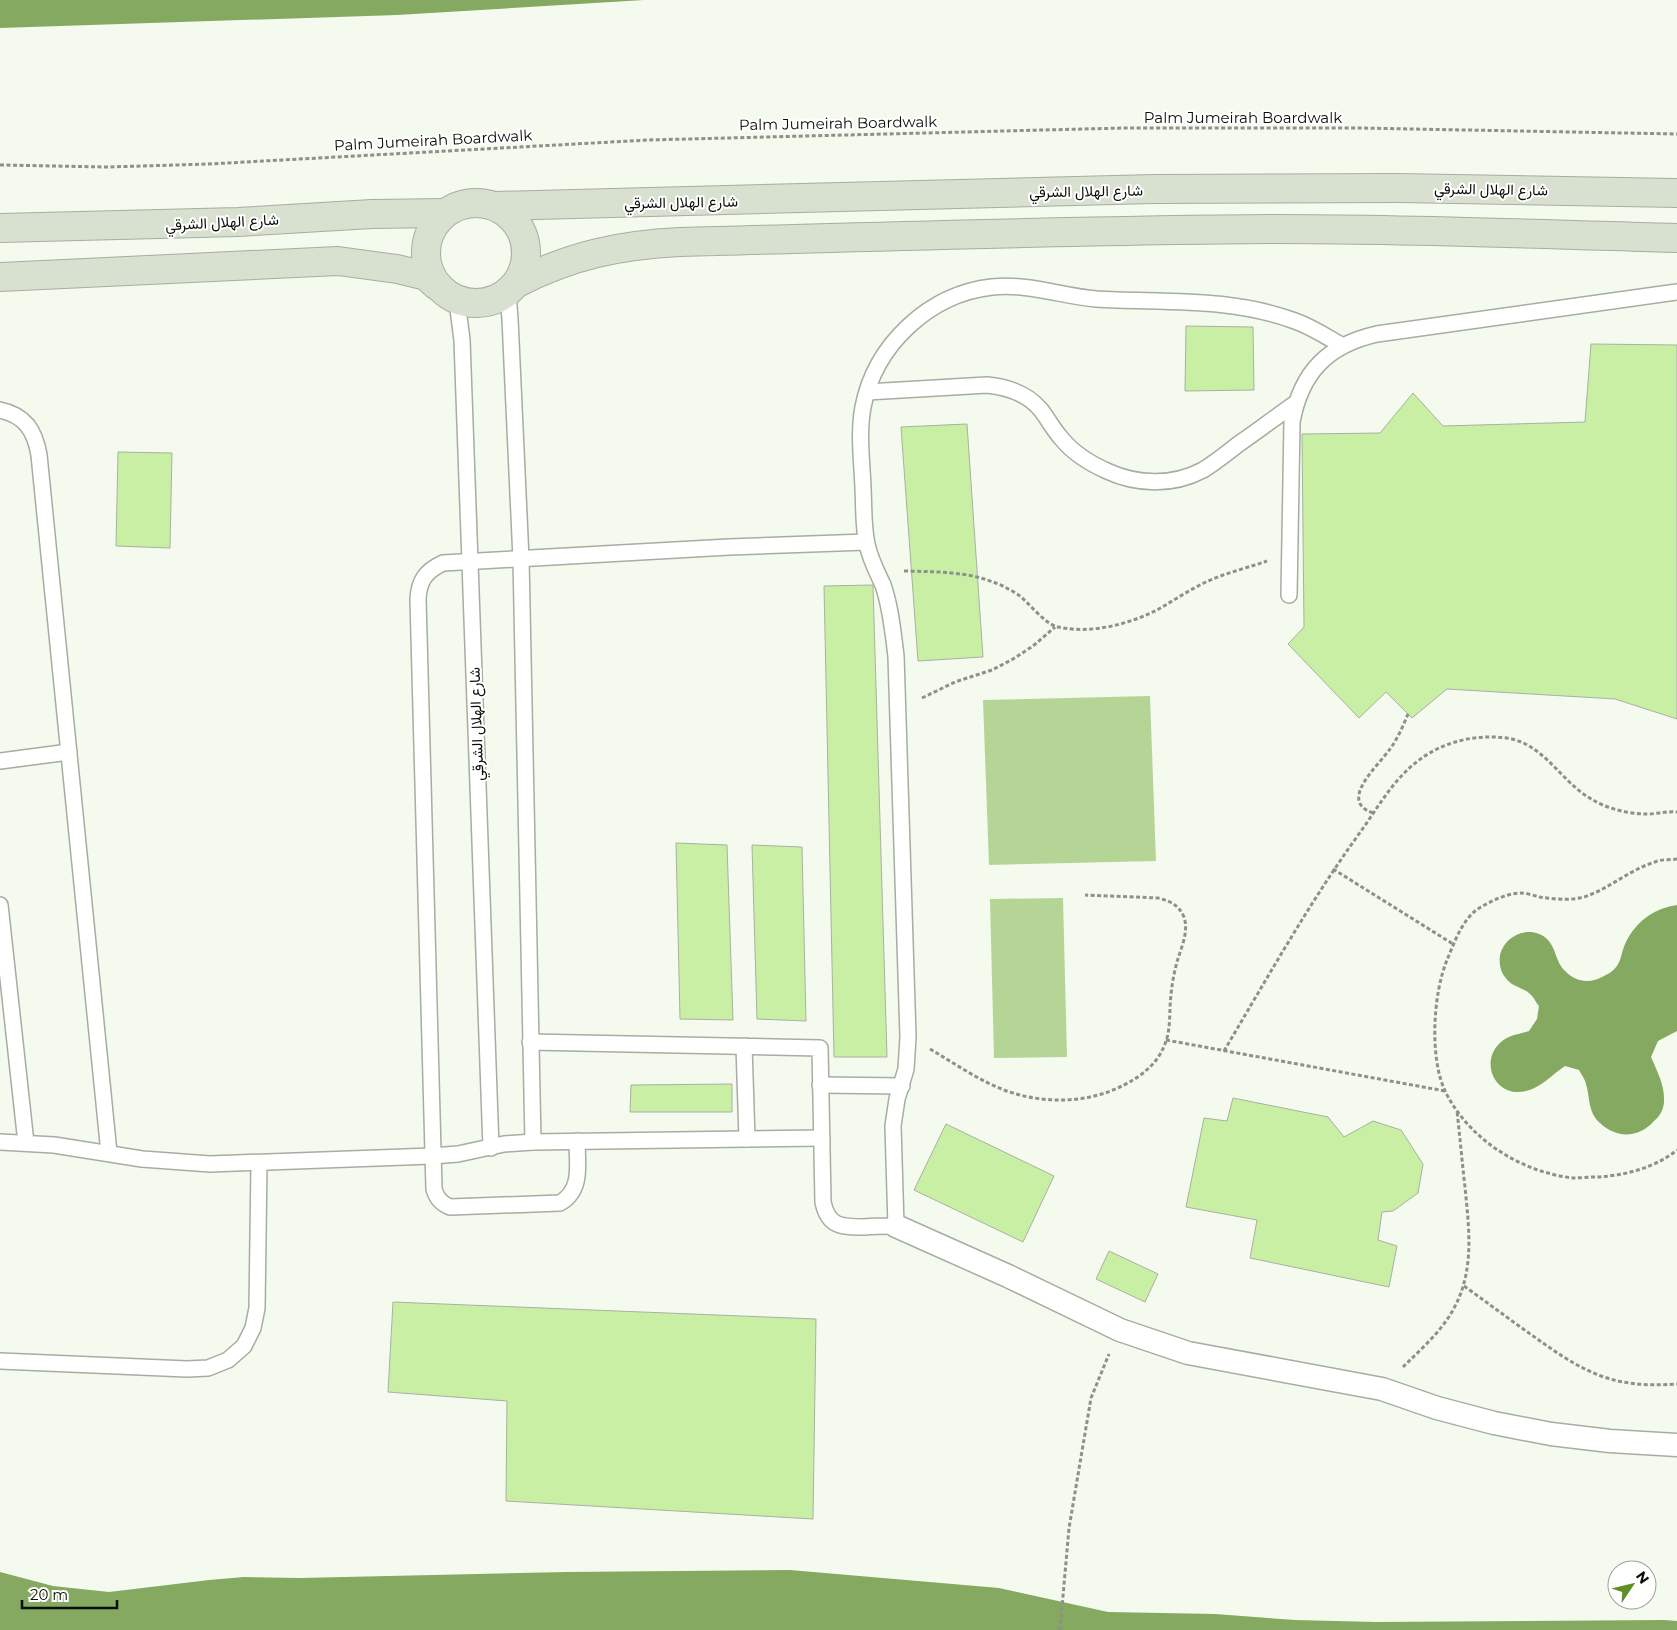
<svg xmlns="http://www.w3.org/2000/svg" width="1677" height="1630" font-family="Montserrat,Vazirmatn,sans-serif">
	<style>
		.green { fill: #b5d597 }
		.water { fill: #85a961 }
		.building { fill: #c8efa4; stroke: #a9b0a4 }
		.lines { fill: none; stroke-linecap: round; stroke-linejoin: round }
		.service-casing { stroke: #a6ada1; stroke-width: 18 }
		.pedestrian-casing { stroke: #a6ada1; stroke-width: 25 }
		.secondary-casing { stroke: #a6ada1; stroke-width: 30 }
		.path { stroke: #8d9189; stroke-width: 3; stroke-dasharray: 4 2.5; stroke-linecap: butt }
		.service { stroke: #fff; stroke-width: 15 }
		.pedestrian { stroke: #fff; stroke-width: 22 }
		.secondary { stroke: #d8e1cf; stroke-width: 28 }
		.labels { text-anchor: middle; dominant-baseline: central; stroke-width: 4; stroke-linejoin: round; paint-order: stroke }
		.street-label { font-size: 15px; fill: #0b0d09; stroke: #fff }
	</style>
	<rect width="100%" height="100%" fill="#f4faee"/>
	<!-- green -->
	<g class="green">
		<polygon points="1150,696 1156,861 989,865 983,700"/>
		<polygon points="1063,898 1067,1057 994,1058 990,899"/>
	</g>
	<!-- water -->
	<g class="water">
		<polygon points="0,0 644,0 397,15 0,28"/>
		<path d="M1677 905V1031L1658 1041 1651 1057C1657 1071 1665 1086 1664 1101 1664 1109 1660 1116 1654 1121 1639 1138 1617 1139 1600 1123 1588 1113 1590 1097 1586 1084 1585 1079 1581 1074 1579 1070L1565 1066C1553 1074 1540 1088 1526 1091 1496 1099 1478 1062 1501 1042 1508 1035 1520 1034 1529 1031L1537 1019 1539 1006C1536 1003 1534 997 1530 994 1523 987 1511 987 1505 977 1500 971 1499 962 1500 955 1505 934 1532 924 1548 940 1556 949 1556 962 1564 970 1575 982 1589 984 1602 977 1625 967 1618 955 1628 938 1639 919 1656 908 1677 905Z"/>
		<polygon points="790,1570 999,1588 1108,1612 1215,1614 1295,1620 1376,1622 1664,1620 1677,1621 1677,1630 0,1630 0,1572 53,1586 109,1592 209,1580 244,1577 300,1578 566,1572"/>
	</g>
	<!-- building -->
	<g class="building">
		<polygon points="1186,326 1253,327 1254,390 1185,391"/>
		<polygon points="1591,344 1677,345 1677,719 1615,699 1447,689 1412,718 1386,692 1359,718 1288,644 1304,627 1302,434 1380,433 1413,393 1443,426 1585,422"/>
		<polygon points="967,424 983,657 918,661 901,427"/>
		<polygon points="118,452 172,453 170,548 116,546"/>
		<polygon points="873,585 887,1057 834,1057 824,586"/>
		<polygon points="676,843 727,845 733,1020 680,1019"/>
		<polygon points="752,845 802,847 806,1021 757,1019"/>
		<polygon points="732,1084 732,1112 630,1112 631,1085"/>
		<polygon points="1233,1098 1328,1117 1344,1137 1373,1121 1401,1130 1423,1164 1418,1193 1393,1211 1382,1212 1378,1240 1397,1246 1389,1287 1250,1258 1257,1220 1186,1207 1204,1118 1227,1121"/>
		<polygon points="946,1124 1054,1176 1023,1242 914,1190"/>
		<polygon points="1109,1251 1158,1274 1145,1302 1096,1279"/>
		<polygon points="393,1302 816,1319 813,1519 506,1501 507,1401 388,1392"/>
	</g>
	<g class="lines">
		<!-- service casing -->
		<g class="service-casing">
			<g id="service">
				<polyline points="508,293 510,319 521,559 533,1142"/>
				<polyline points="457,301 462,340 491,1148"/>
				<path d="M867 392 987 385C1007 387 1027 393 1041 410 1048 419 1053 429 1061 438 1073 453 1089 463 1107 471 1137 485 1173 486 1203 470 1216 462 1228 452 1240 443 1259 430 1277 416 1296 403"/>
				<path d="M0 410C25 415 35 431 39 455L109 1153"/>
				<path d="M1289 595 1292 422C1301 372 1328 345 1377 334L1677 292"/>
				<polyline points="0,761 69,752"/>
				<polyline points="0,905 26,1143"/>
				<path d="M530 1042 820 1048 823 1202C828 1227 842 1227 864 1227 875 1226 885 1226 896 1226L893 1126 897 1099 906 1069 908 1037 896 656C893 633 891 608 883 585 877 572 870 559 867 544 863 526 864 506 863 488 862 461 858 434 863 407 875 345 929 294 992 287 1027 283 1062 296 1096 299 1164 303 1230 297 1295 321 1312 327 1327 337 1341 345"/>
				<polyline points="744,1046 747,1139"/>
				<polyline points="820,1085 902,1086"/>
				<path d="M577 1141C577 1164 583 1190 560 1203L450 1207C441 1203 437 1199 434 1189L418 599C419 580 426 571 443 563L729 547 866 542"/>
				<polyline points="0,1142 54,1145 142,1159 210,1164 432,1156 458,1154 504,1144 533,1142 822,1138"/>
				<polyline points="0,1361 187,1369 208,1368 228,1360 244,1346 253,1328 257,1308 259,1164"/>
			</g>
		</g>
		<!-- pedestrian casing -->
		<g class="pedestrian-casing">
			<polyline id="pedestrian" points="896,1226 1008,1276 1120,1330 1188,1353 1382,1389 1437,1408 1494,1423 1551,1434 1610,1441 1677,1445"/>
		</g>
		<!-- secondary casing -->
		<g class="secondary-casing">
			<g id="secondary">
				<circle cx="476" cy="253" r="50"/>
				<polyline points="495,206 1154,189 1398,188 1677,193"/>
				<polyline points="0,228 238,222 372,214 444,213"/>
				<polyline points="0,277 338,261 397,269 426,276 436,285"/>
				<path d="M519 282C573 255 620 245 680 242 879 237 1078 230 1276 229 1410 229 1544 234 1677 238"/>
			</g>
		</g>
		<!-- path -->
		<g class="path">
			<polyline points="0,165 108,167 209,164 648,140 1123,128 1360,128 1677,134"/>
			<path d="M904 571C945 572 981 571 1017 594 1029 602 1044 624 1058 627 1090 634 1127 625 1157 610 1173 601 1189 590 1206 582 1225 573 1247 568 1267 561"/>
			<polyline points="922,698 955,682 992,670 1013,659 1033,646 1055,627"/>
			<path d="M1373 813C1337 801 1379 765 1390 749 1398 738 1403 726 1408 714"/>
			<path d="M1677 859C1670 860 1661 859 1655 862 1629 870 1609 889 1584 897 1569 901 1553 899 1539 897 1533 895 1526 893 1520 893 1506 894 1493 900 1481 907 1463 917 1455 941 1447 960 1433 994 1429 1059 1446 1093 1470 1140 1521 1172 1573 1178 1580 1178 1588 1177 1596 1177 1623 1176 1655 1168 1677 1150"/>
			<polyline points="1333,869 1453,944"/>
			<polyline points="1166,1040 1445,1091"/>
			<path d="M930 1049C954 1063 978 1080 1004 1090 1042 1104 1086 1104 1122 1086 1142 1076 1159 1063 1166 1041 1171 1027 1169 1010 1171 995 1172 984 1174 973 1177 962 1181 948 1189 932 1184 917 1179 905 1170 901 1158 898L1085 895"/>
			<path d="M1224 1051C1269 975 1312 898 1364 827 1381 802 1397 775 1422 758 1447 740 1482 733 1512 739 1546 747 1563 784 1593 800 1608 809 1629 814 1647 814 1657 814 1667 811 1677 812"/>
			<path d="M1464 1286C1485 1301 1505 1316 1526 1331 1550 1348 1574 1366 1601 1376 1626 1385 1652 1386 1677 1384"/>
			<path d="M1403 1367C1420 1350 1441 1332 1453 1310 1475 1271 1469 1229 1465 1187 1462 1162 1460 1137 1457 1111"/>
			<polyline points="1060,1630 1069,1528 1091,1398 1109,1354"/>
		</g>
		<!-- service -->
		<use href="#service" class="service"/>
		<!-- pedestrian -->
		<use href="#pedestrian" class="pedestrian"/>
		<!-- secondary -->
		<use href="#secondary" class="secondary"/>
	</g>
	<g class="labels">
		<!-- street labels -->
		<g class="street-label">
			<text x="1243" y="117">Palm Jumeirah Boardwalk</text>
			<text transform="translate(838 123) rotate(-1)">Palm Jumeirah Boardwalk</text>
			<text transform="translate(433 140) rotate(-3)">Palm Jumeirah Boardwalk</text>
			<text transform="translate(1491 189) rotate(1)">شارع الهلال الشرقي</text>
			<text transform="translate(1086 191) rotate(-1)">شارع الهلال الشرقي</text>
			<text transform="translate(681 202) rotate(-1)">شارع الهلال الشرقي</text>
			<text transform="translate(222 222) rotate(-3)">شارع الهلال الشرقي</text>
			<text transform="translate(476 724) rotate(-92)">شارع الهلال الشرقي</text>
		</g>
	</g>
	<!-- north arrow -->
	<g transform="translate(1632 1585) rotate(55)"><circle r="24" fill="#ffffff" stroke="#9d9e9d"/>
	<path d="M0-4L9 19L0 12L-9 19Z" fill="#618f24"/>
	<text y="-8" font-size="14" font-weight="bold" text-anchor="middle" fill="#0b0d09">N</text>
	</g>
	<!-- scale -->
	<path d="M22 1600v8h95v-8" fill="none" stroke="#0b0d09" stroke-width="2.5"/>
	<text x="30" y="1600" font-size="15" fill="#0b0d09" stroke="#ffffff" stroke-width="4" paint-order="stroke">20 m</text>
</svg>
